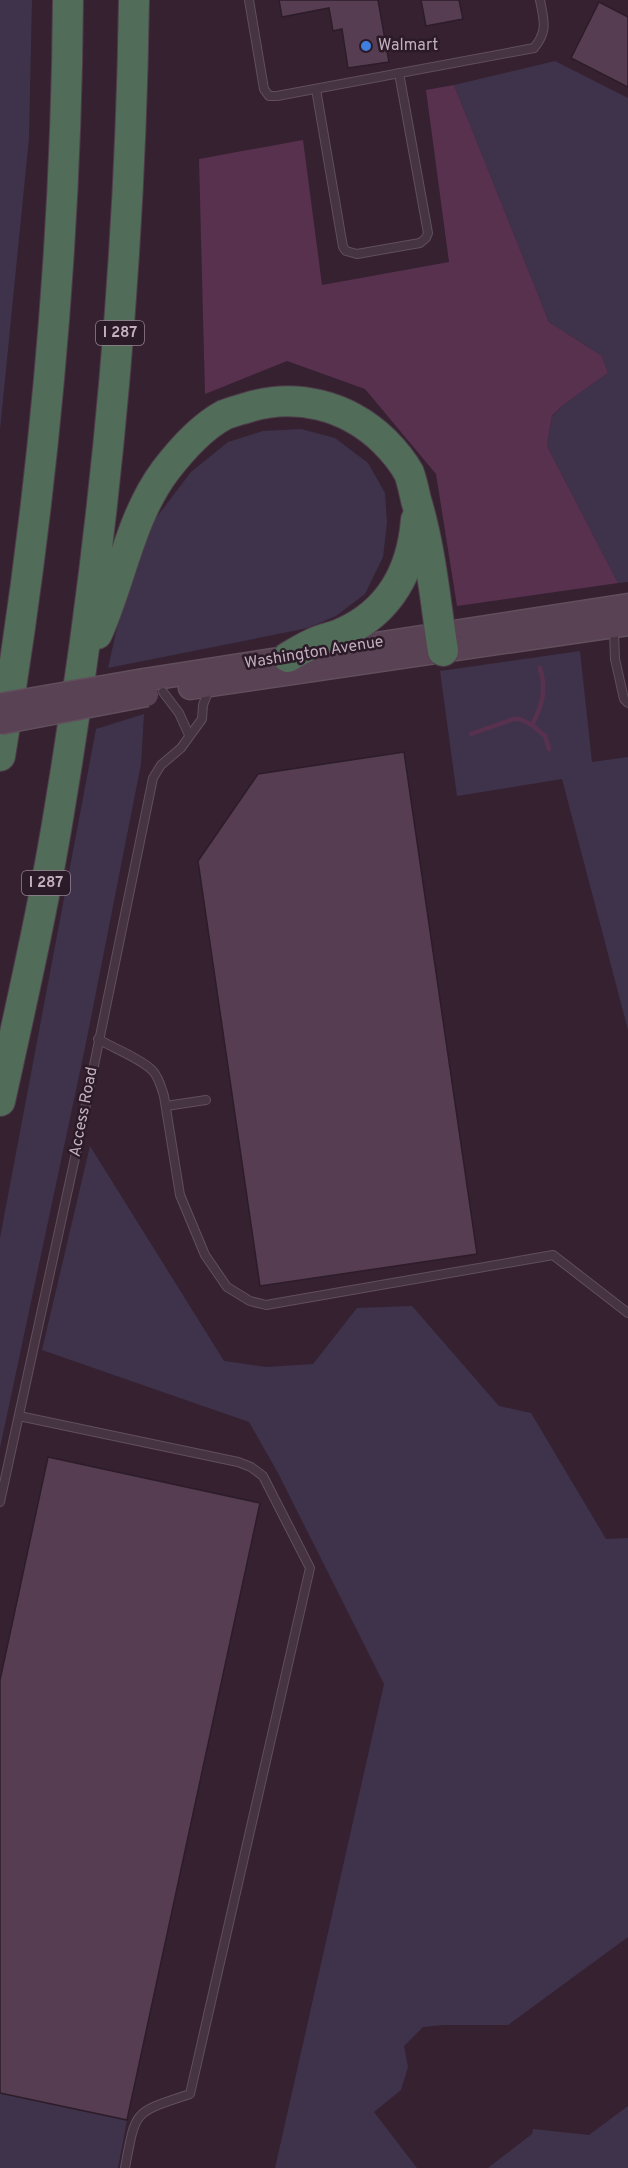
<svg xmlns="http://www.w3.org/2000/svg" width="628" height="2168" font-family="Overpass,sans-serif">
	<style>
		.green { fill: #3e334b }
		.water { fill: #58314f }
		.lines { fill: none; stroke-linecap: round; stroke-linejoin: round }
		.stream { stroke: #58314f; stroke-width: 4.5 }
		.building { fill: #563d51; stroke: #2d1c29; stroke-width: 1.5 }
		.lane-casing { stroke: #614f5d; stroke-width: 10 }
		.secondary-casing { stroke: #614f5d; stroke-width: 25 }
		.highway-casing { stroke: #4e3c4a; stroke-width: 32 }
		.lane { stroke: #473442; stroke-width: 8 }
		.secondary { stroke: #594253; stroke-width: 22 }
		.highway { stroke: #516c58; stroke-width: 30 }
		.secondary-bridge-casing { stroke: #614f5d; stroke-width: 25; stroke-linecap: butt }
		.secondary-bridge { stroke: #594253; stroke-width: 22 }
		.shop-dot { fill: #3f7fe0; stroke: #2b1a27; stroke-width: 2 }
		.labels { text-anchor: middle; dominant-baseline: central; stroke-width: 5; stroke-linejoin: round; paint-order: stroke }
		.shield { fill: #2b1a27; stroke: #958291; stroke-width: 1.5 }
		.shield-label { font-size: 15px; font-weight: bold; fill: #c3aebe }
		.poi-label { font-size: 16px; fill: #c3aebe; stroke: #2b1a27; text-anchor: start }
		.street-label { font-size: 16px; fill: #c3aebe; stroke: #2b1a27 }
	</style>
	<rect width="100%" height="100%" fill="#362131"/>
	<!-- green -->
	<g class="green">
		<polygon points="0,0 32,0 29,138 0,430"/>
		<polygon points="555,61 628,98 628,582 618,583 547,446 552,417 563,405 608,373 602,356 549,322 454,85"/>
		<polygon points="301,429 335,438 368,463 385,493 387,523 383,557 365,594 336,616 308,628 108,668 126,587 156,518 191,472 228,442 263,431"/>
		<polygon points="580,651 592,762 628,757 628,1030 562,779 457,796 440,671"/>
		<polygon points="144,714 141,764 86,1043 0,1448 0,1238 96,729"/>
		<polygon points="90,1146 224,1361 266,1367 313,1364 357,1308 412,1306 499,1406 531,1413 606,1539 628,1538 628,1937 508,2025 444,2025 423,2027 404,2046 408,2067 401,2090 374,2112 417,2168 275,2168 384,1684 278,1473 249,1422 42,1350"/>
		<polygon points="0,2093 127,2120 118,2168 0,2168"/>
		<polygon points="628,2106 628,2168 488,2168 532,2134 533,2129 589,2135"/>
	</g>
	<!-- water -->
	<polygon class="water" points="454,85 549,322 602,356 608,373 563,405 552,416 547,446 618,583 457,606 436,474 365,389 287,361 205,394 199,159 303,140 322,285 449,262 426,90"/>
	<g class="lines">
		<!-- stream -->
		<g class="stream">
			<path d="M540 668C547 690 542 706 532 725L545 736 549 749"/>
			<polyline points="471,734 514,719 520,719 532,725"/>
		</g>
	</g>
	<!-- building -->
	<g class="building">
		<polygon points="279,0 378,0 389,62 348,68 342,29 333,31 329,8 282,17"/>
		<polygon points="421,0 459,0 463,19 426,26"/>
		<polygon points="599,2 628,17 628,87 571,58"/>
		<polygon points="404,752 477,1254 260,1286 198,861 258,774"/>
		<polygon points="48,1457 260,1503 127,2120 0,2093 0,1680"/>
	</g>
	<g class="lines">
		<!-- lane casing -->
		<g class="lane-casing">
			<g id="lane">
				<path d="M249 0 264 89 269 96H277L534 48C548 31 544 21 540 0"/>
				<polyline points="316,89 343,247 346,251 357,254 420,243 426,238 428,233 399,73"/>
				<polyline points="614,632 615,659 624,699 628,703"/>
				<polyline points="163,692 179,713 189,735"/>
				<path d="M98 1039C113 1048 140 1058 152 1070 159 1077 161 1087 164 1096L180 1195 205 1255 227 1287 250 1301 266 1305 553 1255 628 1313"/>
				<polyline points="166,1106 206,1100"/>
				<path d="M19 1416 238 1462 251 1467 263 1476 310 1568 190 2094C133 2113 136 2109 125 2168"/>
				<polyline points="0,1502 76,1153 153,778 161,765 181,748 202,719 203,705 209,689"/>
			</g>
		</g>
		<!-- secondary casing -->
		<g class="secondary-casing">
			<g id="secondary">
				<polyline points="144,680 628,605"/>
				<polyline points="190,688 628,624"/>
			</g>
		</g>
		<!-- highway casing -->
		<g class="highway-casing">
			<g id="highway">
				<path d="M97 634C121 581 130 518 165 471 181 450 200 428 224 415 231 412 239 410 246 408 295 392 347 405 384 441 393 450 403 462 409 473 412 481 414 491 416 500 431 549 435 600 443 651"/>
				<path d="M288 657C297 652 306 646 316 642 325 638 334 637 342 633 390 612 412 570 416 520"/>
				<path d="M0 756C42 506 66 253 68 0"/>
				<path d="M0 1101C22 1001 45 901 61 800 105 535 130 269 134 0"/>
			</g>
		</g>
		<!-- lane -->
		<use href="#lane" class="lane"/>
		<!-- secondary -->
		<use href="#secondary" class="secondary"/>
		<!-- highway -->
		<use href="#highway" class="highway"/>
		<!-- secondary-bridge casing -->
		<g class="secondary-bridge-casing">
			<g id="secondary-bridge">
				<polyline points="0,705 144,680"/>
				<polyline points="0,723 147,695"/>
			</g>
		</g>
		<!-- secondary-bridge -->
		<use href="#secondary-bridge" class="secondary-bridge"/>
	</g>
	<!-- markers -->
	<circle class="shop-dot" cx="366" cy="46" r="6"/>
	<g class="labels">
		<!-- shield labels -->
		<g class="shield">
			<rect x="96" y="321" width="48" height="24" rx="4.5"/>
			<rect x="22" y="871" width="48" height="24" rx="4.5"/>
		</g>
		<g class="shield-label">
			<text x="120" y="333">I 287</text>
			<text x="46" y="883">I 287</text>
		</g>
		<!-- poi labels -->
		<g class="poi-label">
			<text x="378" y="46">Walmart</text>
		</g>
		<!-- street labels -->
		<g class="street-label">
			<text transform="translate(314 653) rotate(-9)">Washington Avenue</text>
			<text transform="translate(84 1112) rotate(-79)">Access Road</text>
		</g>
	</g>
</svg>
